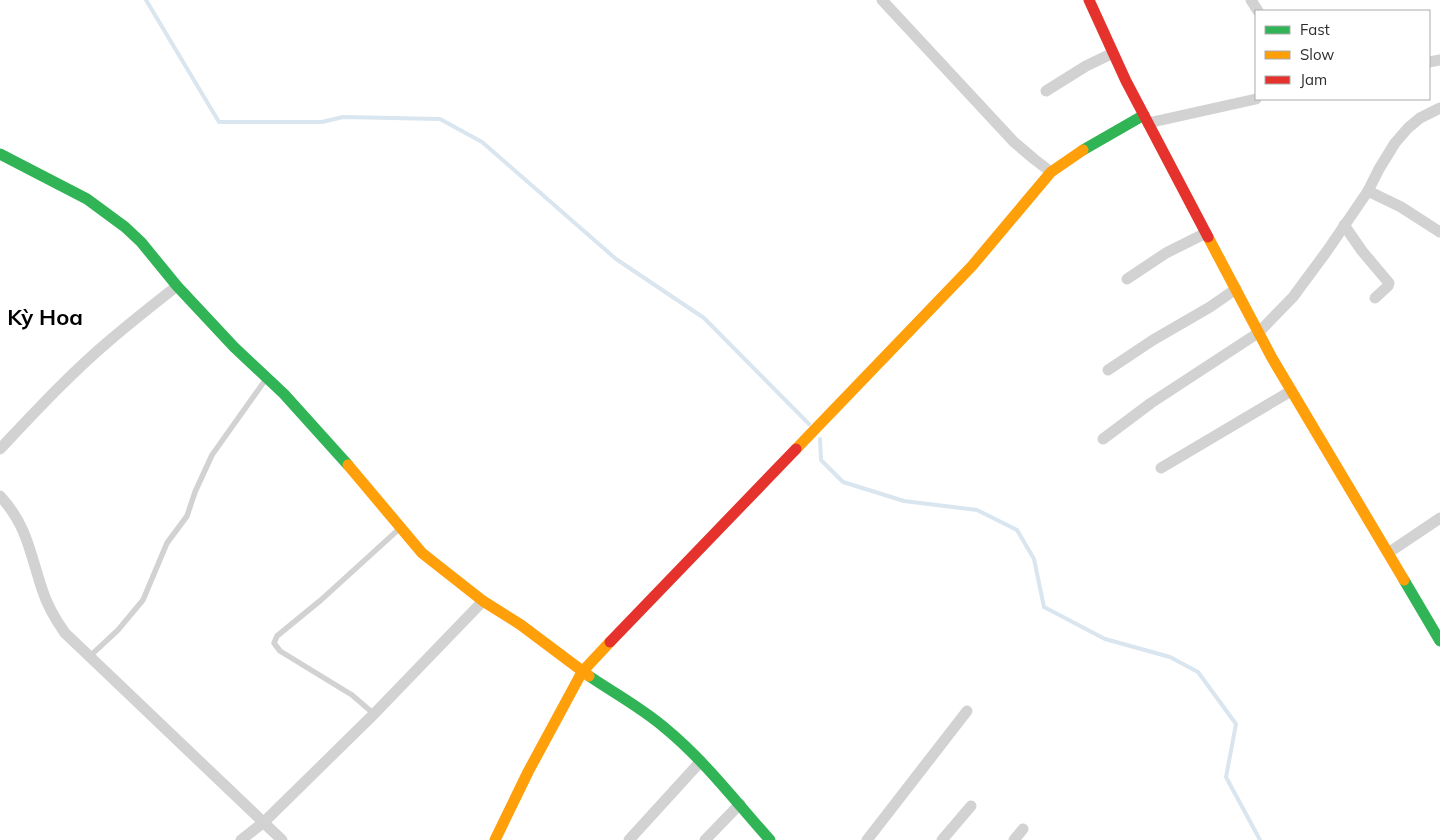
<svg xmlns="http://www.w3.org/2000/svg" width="1440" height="840" font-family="Mulish,sans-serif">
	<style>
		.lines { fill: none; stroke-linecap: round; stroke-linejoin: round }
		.stream { stroke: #d9e5ef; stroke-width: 4 }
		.lane { stroke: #d2d2d2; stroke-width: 5.5 }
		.street { stroke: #d2d2d2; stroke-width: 11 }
		.fast { stroke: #30b455; stroke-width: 11 }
		.slow { stroke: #ff9f0a; stroke-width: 11 }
		.jam { stroke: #e5322d; stroke-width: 11 }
		.labels { text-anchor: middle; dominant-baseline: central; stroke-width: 5; stroke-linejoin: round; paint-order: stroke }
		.district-label { font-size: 22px; font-weight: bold; fill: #000; stroke: #fff }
	</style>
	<rect width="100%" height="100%" fill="#fff"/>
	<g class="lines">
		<!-- stream -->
		<g class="stream">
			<polyline points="146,0 219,122 322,122 343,117 440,119 482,142 616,259 704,318 809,424"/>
			<polyline points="820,439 821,460 843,482 904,501 977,510 1017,530 1034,559 1044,607 1105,639 1170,657 1198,672 1236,724 1226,777 1260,840"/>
		</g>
		<!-- lane -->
		<g class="lane">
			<polyline points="89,657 118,630 143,600 167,543 187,516 195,492 212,455 266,379"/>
			<polyline points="374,714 352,695 280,651 274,643 277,636 321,600 399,529"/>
		</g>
		<!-- street -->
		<g class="street">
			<polyline points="882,0 1014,142 1034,159 1051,172"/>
			<polyline points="1251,0 1258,11"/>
			<polyline points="1429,62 1440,60"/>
			<polyline points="1046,91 1086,66 1113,53"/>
			<polyline points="1148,123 1256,99"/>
			<polyline points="1368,191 1401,207 1440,232"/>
			<polyline points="1344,225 1362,251 1389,283 1388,286 1375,298"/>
			<polyline points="1127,279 1166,253 1206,233"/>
			<polyline points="1108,370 1153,340 1210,307 1236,289"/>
			<polyline points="1103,439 1151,403 1258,333 1293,297 1327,251 1368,191 1379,169 1395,143 1408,128 1420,118 1440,108"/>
			<path d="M0 449C35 412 70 374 109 341 131 322 154 304 177 286"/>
			<polyline points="1161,468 1291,391"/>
			<path d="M0 496C27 525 30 553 42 589 47 605 55 619 65 633L282 840"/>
			<polyline points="1388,553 1440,518"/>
			<polyline points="241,840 264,822 374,714 483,601"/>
			<polyline points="629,840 701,761"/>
			<polyline points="705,840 740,804"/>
			<polyline points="867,840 967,711"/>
			<polyline points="942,840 971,806"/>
			<polyline points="1014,840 1023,829"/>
		</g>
		<!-- fast -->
		<g class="fast">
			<polyline points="1083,150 1144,115"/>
			<polyline points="0,154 87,199 125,227 141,242 177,286 234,347 284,394 348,465"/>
			<polyline points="1404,580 1440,641"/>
			<path d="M589 676C614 693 642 708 665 728 704 760 736 802 770 840"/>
		</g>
		<!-- slow -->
		<g class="slow">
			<polyline points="1208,237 1272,358 1404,580"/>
			<polyline points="796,449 972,266 1051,172 1083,150"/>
			<polyline points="348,465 422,553 483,601 521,625 589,676"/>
			<polyline points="495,840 528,772 582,672 610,642"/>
		</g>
		<!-- jam -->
		<g class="jam">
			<polyline points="1089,0 1126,81 1208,237"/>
			<polyline points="610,642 796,449"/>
		</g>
	</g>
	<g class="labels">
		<!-- district labels -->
		<g class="district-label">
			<text x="45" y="317">Kỳ Hoa</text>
		</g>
	</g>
	<!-- legend -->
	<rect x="1255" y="10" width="175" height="90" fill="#ffffff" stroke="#ababab"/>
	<rect x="1265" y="26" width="25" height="8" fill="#30b455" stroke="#ababab"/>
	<text x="1300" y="35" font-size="15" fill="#2d2d2d">Fast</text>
	<rect x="1265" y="51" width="25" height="8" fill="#ff9f0a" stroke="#ababab"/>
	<text x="1300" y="60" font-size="15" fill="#2d2d2d">Slow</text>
	<rect x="1265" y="76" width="25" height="8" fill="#e5322d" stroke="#ababab"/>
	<text x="1300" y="85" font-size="15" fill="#2d2d2d">Jam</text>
</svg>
